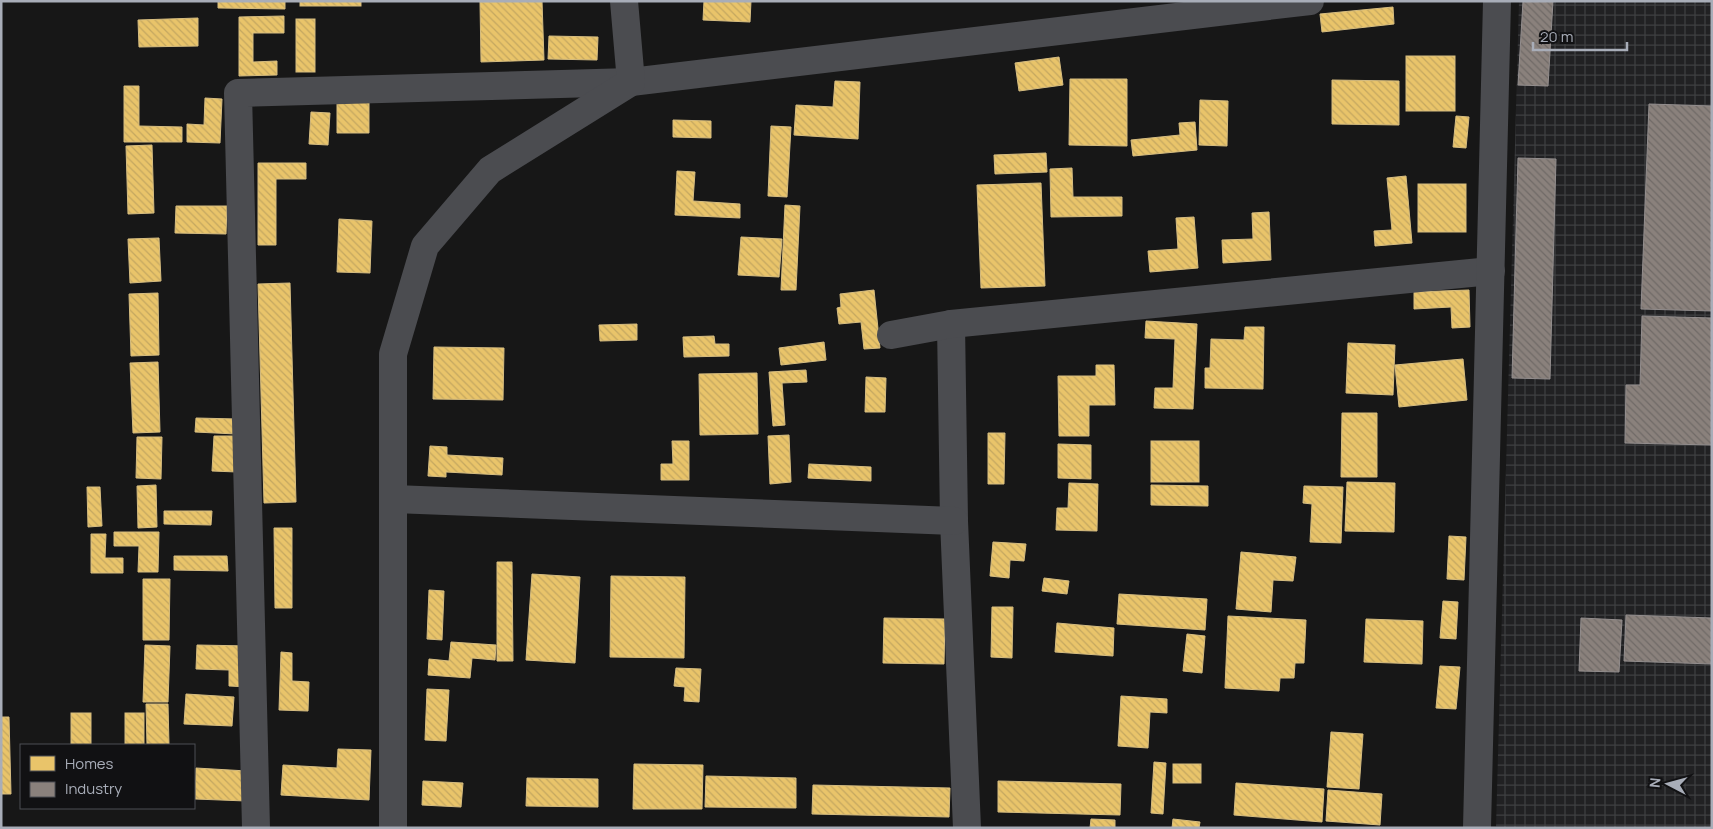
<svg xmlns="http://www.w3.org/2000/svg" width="1713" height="829" font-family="Manrope,sans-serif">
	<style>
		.industrial { fill: url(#industrial-grid) }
		.homes { fill: url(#homes-back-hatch); stroke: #d6bd81 }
		.industry { fill: url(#industry-back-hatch); stroke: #938e8e }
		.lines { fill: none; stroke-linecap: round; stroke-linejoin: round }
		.minor { stroke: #4b4c50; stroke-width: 28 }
	</style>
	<defs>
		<pattern id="industrial-grid" width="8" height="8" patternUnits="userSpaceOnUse" patternTransform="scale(1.25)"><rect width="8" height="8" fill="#212123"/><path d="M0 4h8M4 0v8" fill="none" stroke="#3e3f41"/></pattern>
		<pattern id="homes-back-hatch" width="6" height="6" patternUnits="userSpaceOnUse" patternTransform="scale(1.25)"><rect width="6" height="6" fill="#e9c46a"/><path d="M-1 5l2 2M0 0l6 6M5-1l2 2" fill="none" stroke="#c4a760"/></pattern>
		<pattern id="industry-back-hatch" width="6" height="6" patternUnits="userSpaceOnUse" patternTransform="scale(1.25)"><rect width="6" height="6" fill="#8a817c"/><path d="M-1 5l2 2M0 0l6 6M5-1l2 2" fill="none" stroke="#706a67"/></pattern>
	</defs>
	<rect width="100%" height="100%" fill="#171717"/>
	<!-- industrial -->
	<polygon class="industrial" points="1519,1 1712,1 1712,828 1496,828"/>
	<!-- homes -->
	<g class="homes">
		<polygon points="218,1 285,1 285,9 218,8"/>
		<rect x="300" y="1" width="61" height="5"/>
		<polygon points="542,1 544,60 481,62 480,2"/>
		<polygon points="704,1 751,1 750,22 703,20"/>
		<polygon points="1393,7 1394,24 1322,32 1320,14"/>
		<polygon points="284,16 284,33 253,33 253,62 277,61 277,75 239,76 239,17"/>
		<polygon points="198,18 198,46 139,47 138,20"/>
		<rect x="296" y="19" width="19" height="53"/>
		<polygon points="549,36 598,37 597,60 548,59"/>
		<rect x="1406" y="56" width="49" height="55"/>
		<polygon points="1059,57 1063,85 1019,91 1015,63"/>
		<polygon points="1070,79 1127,79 1127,146 1069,145"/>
		<polygon points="1332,80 1399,81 1399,125 1332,124"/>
		<polygon points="835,81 860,82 858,139 794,135 796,105 833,107"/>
		<polygon points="124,86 139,86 139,126 182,127 182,142 124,142"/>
		<polygon points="205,98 222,99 220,143 187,142 187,124 204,125"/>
		<polygon points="337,100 369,101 369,133 337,133"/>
		<polygon points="1200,100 1228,101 1227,146 1199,145"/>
		<polygon points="311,112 330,113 328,145 309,144"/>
		<polygon points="1456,116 1469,117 1466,148 1453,147"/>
		<polygon points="673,120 711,121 711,138 673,137"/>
		<polygon points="1195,122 1197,150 1133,156 1131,140 1180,135 1179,123"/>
		<polygon points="771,126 791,127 787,197 768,196"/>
		<polygon points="152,145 154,213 128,214 126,146"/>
		<polygon points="1046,153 1047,172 995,174 994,155"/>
		<polygon points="258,163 306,163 306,179 276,179 276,245 258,245"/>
		<polygon points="1072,168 1073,197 1122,197 1122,216 1051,217 1050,169"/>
		<polygon points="677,171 695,172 693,201 740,204 740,218 675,215"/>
		<polygon points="1406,176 1412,243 1375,246 1374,231 1392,230 1387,178"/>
		<polygon points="1041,183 1045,286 981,288 977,185"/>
		<rect x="1418" y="184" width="48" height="48"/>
		<polygon points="785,205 800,206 796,290 781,290"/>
		<polygon points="176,206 227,206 226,234 175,233"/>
		<polygon points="1269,212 1271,260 1223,263 1222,240 1253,239 1252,213"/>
		<polygon points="1194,217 1198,268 1150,272 1148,251 1178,249 1176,218"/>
		<polygon points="339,219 372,221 370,273 337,272"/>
		<polygon points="741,237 782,239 779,277 738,275"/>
		<polygon points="159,238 161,281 130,283 128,239"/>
		<polygon points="290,283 296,502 264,503 258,284"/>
		<polygon points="874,290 880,348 864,349 861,322 839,324 837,308 841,307 840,294"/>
		<polygon points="1469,290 1470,327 1452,328 1451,307 1414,309 1414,292"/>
		<polygon points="158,293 159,355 131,356 129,294"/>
		<polygon points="1146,321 1197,324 1193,409 1154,408 1155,388 1173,388 1175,339 1145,338"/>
		<polygon points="637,324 637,340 600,341 599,325"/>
		<polygon points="1245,327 1264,327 1263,389 1205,388 1205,368 1210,368 1211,339 1244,340"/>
		<polygon points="714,336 715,344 729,344 729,356 684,357 683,337"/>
		<polygon points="824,342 826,360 781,365 779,348"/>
		<polygon points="1348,343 1395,345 1393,395 1346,393"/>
		<polygon points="434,347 504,348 503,400 433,399"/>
		<polygon points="1463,359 1467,400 1399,407 1395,365"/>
		<polygon points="158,362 160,432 133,433 130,363"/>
		<polygon points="1096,365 1114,365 1115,405 1089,405 1089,436 1059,436 1058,376 1096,376"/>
		<polygon points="806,370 807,382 782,383 785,425 773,426 769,372"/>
		<polygon points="757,373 758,434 700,435 699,374"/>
		<polygon points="866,377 886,378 885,412 865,412"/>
		<polygon points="1342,413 1377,413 1377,477 1341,477"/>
		<polygon points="196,418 237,419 236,434 195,432"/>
		<polygon points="988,433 1005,433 1004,484 988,484"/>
		<polygon points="789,435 791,482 770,484 768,436"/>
		<polygon points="214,436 238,436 237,472 212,471"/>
		<polygon points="137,437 162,437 161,479 136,478"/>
		<polygon points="672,441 689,441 689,480 661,480 661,464 673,464"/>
		<rect x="1151" y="441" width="48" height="41"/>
		<polygon points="1058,444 1091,445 1091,479 1058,478"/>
		<polygon points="430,446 447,447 447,455 503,458 502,475 446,472 446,477 428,476"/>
		<polygon points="809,464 871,467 871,481 808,478"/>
		<polygon points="1347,482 1395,483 1394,532 1345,531"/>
		<polygon points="1069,483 1098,484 1097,531 1056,530 1057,508 1068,508"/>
		<polygon points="156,485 157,527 138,528 137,486"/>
		<polygon points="1151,485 1208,486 1208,506 1151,505"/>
		<polygon points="1304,486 1343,487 1341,543 1310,542 1312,504 1303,503"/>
		<polygon points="87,487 100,487 102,526 88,527"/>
		<polygon points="164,511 212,511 211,525 164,524"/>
		<polygon points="274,528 292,528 292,608 275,608"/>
		<polygon points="114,532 159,532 158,572 138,572 139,546 114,546"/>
		<polygon points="91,534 106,534 105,558 123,558 123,573 91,573"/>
		<polygon points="1449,536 1466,537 1464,580 1447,579"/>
		<polygon points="993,542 1026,544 1024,561 1010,560 1009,578 990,576"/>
		<polygon points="1241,552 1296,557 1293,581 1273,580 1271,612 1236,609"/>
		<polygon points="174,556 227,556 228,571 174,570"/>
		<polygon points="497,562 512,562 513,661 497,661"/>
		<polygon points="532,574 580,577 575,663 526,660"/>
		<polygon points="611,576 685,577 684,658 610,657"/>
		<polygon points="1044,578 1069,581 1067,594 1042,591"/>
		<polygon points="143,579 170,579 169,640 143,640"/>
		<polygon points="429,590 444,591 442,640 427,639"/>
		<polygon points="1119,594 1207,599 1205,630 1117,624"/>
		<polygon points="1443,601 1458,602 1456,639 1440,638"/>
		<polygon points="992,607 1013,607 1012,658 991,657"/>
		<polygon points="1228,616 1306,620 1304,663 1295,663 1294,678 1280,678 1279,691 1225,688"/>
		<polygon points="884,618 945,619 944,664 883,663"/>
		<polygon points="1366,619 1423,621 1422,664 1364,662"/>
		<polygon points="1057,623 1114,628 1113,656 1055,652"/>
		<polygon points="1187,634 1205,636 1202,673 1183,671"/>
		<polygon points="451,642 496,645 495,660 472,658 470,678 428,675 429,659 449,661"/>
		<polygon points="145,645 170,646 168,702 143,702"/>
		<polygon points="197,645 250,646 249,687 229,686 229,670 196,669"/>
		<polygon points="281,652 292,653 292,681 309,682 308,711 279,710"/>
		<polygon points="1440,666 1460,667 1456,709 1436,708"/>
		<polygon points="676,668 701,669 699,702 684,701 685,687 674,686"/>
		<polygon points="427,689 449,690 446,741 425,740"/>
		<polygon points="186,694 234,697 232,726 184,724"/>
		<polygon points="1121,696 1167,699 1167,713 1150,712 1148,748 1118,746"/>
		<polygon points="146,704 168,704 169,745 147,745"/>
		<rect x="71" y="713" width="20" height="32"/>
		<rect x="125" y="713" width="19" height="32"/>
		<polygon points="1,717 9,717 11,794 1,794"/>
		<polygon points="1331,732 1363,734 1359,789 1327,787"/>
		<polygon points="338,749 371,750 369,800 281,795 283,765 337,768"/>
		<polygon points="1154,762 1166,763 1163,814 1151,813"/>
		<polygon points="634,764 703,765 702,809 633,809"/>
		<rect x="1173" y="764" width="28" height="19"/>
		<polygon points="196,768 247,771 246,801 195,799"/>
		<polygon points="706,776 796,778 796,808 705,807"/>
		<polygon points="527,778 598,779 598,807 526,806"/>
		<polygon points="423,781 463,783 461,807 422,805"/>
		<polygon points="998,781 1121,784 1120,815 998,812"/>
		<polygon points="1236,783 1324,789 1322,822 1234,815"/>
		<polygon points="813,785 950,788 949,817 812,814"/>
		<polygon points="1328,790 1382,794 1380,825 1326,821"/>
		<polygon points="1091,819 1115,820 1115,828 1090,828"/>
		<polygon points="1173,819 1200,822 1199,828 1172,828"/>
	</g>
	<!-- industry -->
	<g class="industry">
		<polygon points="1523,1 1553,1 1548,86 1518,85"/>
		<polygon points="1649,104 1712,106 1712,311 1641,309"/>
		<polygon points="1518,158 1556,159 1550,379 1512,378"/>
		<polygon points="1642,316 1712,318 1712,445 1625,443 1626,385 1640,385"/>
		<polygon points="1626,615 1712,618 1712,664 1624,661"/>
		<polygon points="1581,618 1622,620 1619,672 1579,671"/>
	</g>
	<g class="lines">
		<!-- minor -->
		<g class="minor">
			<polyline points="951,324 954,521 967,828"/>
			<polyline points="891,335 951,324 1491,271"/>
			<polyline points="394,499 954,521"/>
			<polyline points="256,828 238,93 631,82 1310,1"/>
			<polyline points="393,828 393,354 425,246 490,170 631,82 624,1"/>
			<polyline points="1477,828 1497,1"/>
		</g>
	</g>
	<!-- border -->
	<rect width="1713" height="829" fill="none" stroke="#a8adb8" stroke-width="5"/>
	<!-- legend -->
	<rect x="20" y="744" width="175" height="65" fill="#111113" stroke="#4d4f55"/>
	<rect x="30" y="756" width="25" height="15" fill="#e9c46a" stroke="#4d4f55"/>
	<text x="65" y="769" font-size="15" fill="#a8adb8">Homes</text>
	<rect x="30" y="782" width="25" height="15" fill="#8a817c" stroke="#4d4f55"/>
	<text x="65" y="794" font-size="15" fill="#a8adb8">Industry</text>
	<!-- north arrow -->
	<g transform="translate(1668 784) rotate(276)" stroke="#111113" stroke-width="4" paint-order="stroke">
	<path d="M0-4L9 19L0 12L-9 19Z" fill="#a8adb8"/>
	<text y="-8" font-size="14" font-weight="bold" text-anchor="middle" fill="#a8adb8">N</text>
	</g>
	<!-- scale -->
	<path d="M1533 42v8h94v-8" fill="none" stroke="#a8adb8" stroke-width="2.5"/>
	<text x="1540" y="42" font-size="15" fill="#a8adb8" stroke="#111113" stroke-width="4" paint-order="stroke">20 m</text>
</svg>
